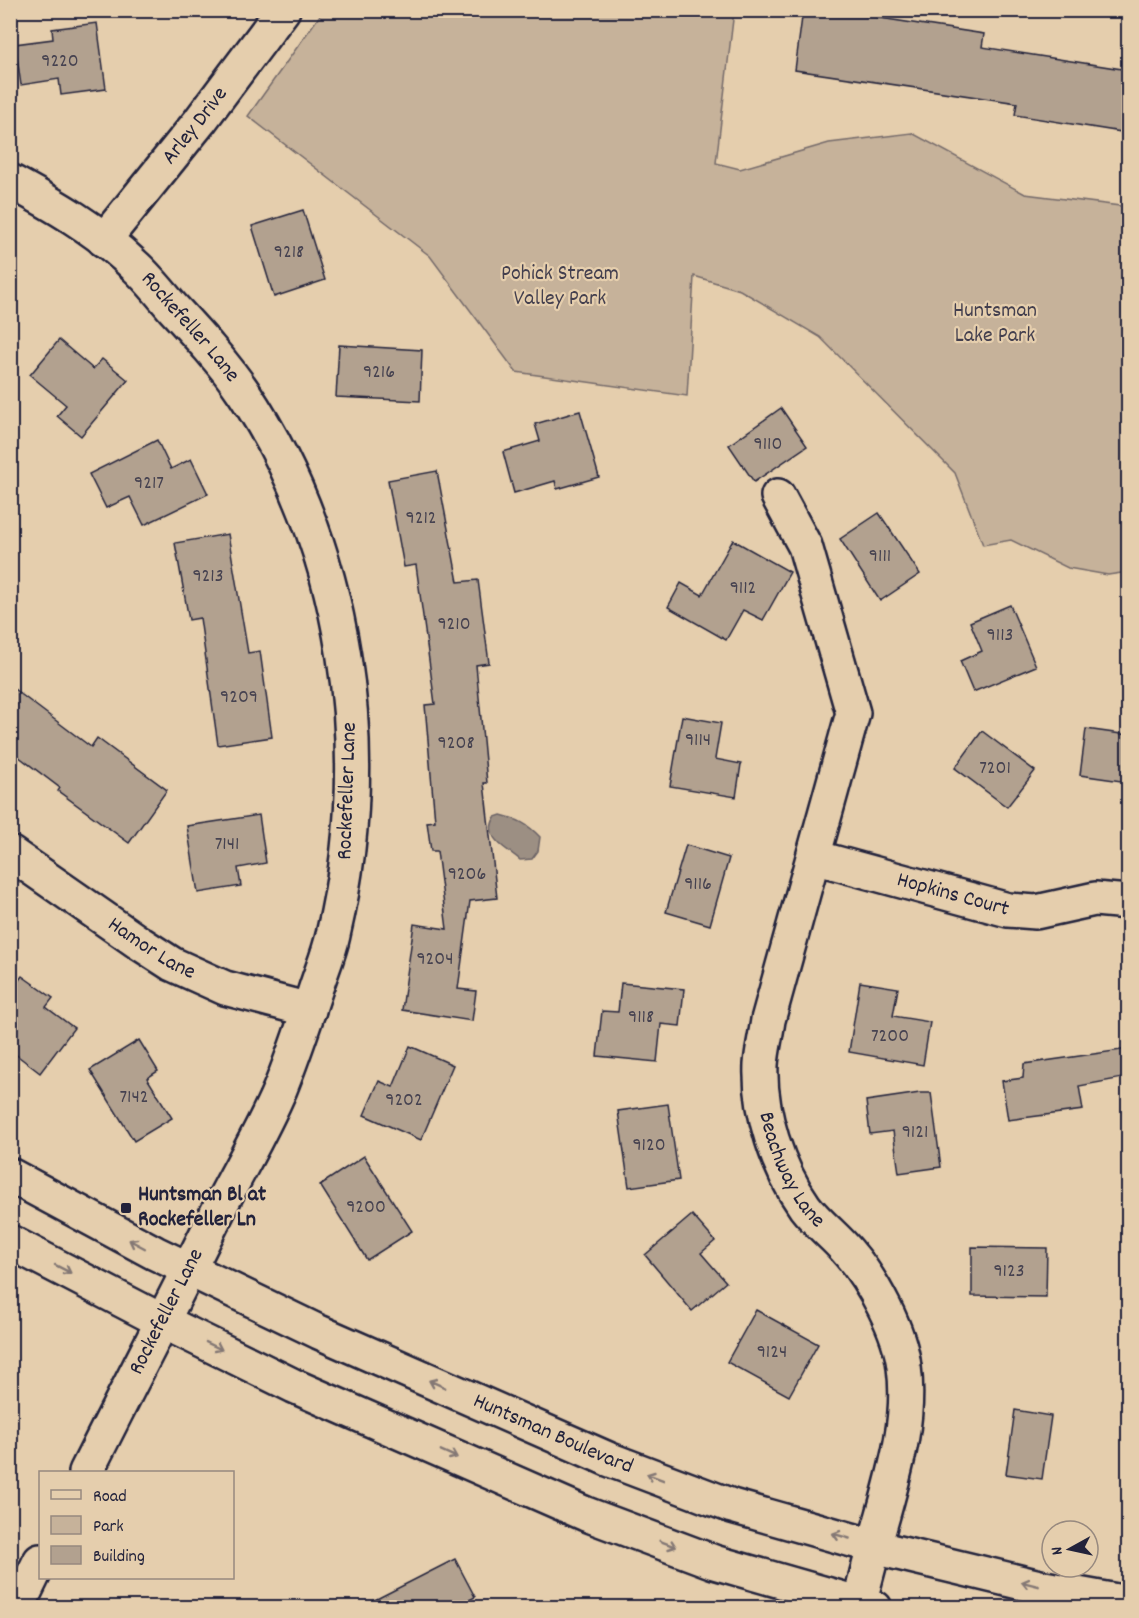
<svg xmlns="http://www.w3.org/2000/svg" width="1139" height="1618" font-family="Dekko,sans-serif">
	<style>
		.green { fill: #c6b29a; stroke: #746a6a; stroke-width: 1.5 }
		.water { fill: #9c8f83; stroke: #6b6366; stroke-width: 1.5 }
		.building { fill: #b2a18f; stroke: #22223b; stroke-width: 1.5 }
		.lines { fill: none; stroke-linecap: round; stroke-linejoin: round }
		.minor-casing { stroke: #22223b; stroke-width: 38 }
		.minor { stroke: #e5cead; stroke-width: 33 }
		.oneway { stroke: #847874 }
		.poi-dot { fill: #22223b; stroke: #e5cead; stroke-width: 2 }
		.labels { text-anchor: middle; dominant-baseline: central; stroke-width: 4.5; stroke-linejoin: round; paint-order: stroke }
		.number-label { font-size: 20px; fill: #464250 }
		.street-label { font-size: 22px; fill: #22223b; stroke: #e5cead }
		.park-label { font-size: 22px; fill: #433f4e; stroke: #e5cead }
		.poi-label { font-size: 22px; font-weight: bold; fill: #22223b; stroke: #e5cead; text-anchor: start }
	</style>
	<rect width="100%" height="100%" fill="#e5cead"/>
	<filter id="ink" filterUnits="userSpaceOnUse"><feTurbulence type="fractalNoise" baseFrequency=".0167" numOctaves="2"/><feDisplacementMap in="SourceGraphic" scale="12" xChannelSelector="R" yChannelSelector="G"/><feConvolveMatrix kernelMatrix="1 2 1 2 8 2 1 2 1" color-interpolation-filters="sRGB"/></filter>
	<g filter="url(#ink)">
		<!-- green -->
		<polygon class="green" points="323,11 734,11 716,163 740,169 829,143 912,133 1025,194 1128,207 1128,572 1108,575 1068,568 1011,540 983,545 955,473 820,337 740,290 694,276 687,396 516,372 430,256 248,116"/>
		<!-- water -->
		<path class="water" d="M501 815C517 819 528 824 540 837L538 851 532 859 520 860C507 848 482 839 495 817Z"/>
		<!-- building -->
		<g class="building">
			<polygon points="803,10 828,10 984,34 982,47 1128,70 1128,133 1015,115 1017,103 795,70"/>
			<polygon points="97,23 106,89 61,95 59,79 21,85 15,44 53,39 52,29"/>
			<polygon points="303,210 325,280 274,297 252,226"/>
			<polygon points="59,340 93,369 102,359 128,380 81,436 57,416 66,405 30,375"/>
			<polygon points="339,345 422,350 420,401 336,397"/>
			<polygon points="781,408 807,446 754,482 729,445"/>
			<polygon points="580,411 599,477 557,489 555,481 514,493 503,452 540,441 535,424"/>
			<polygon points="157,440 171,469 191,459 208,494 144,525 130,497 106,508 89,474"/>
			<polygon points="437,471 458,582 478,580 489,663 476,665 487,783 484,783 497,898 470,901 458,989 476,991 472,1021 402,1010 414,924 447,929 437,851 431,851 427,822 435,821 425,705 435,704 416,565 404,567 388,480"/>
			<polygon points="879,513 920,574 880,601 840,539"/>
			<polygon points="228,534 248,653 260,651 272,737 218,745 200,618 189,620 175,543"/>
			<polygon points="733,540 790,572 763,620 743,610 726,640 668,607 681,583 702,595"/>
			<polygon points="1010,605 1036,666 973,692 960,661 982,651 970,622"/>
			<polygon points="10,686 91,747 97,738 167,790 129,843 58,791 60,788 10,750"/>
			<polygon points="682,716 721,723 715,759 741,764 736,797 670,786"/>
			<polygon points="1086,729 1128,735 1128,782 1080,775"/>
			<polygon points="982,731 1035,771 1007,807 955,768"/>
			<polygon points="259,815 266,863 238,868 241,886 198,893 187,826"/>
			<polygon points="686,845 729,858 710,925 666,912"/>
			<polygon points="22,976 53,998 46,1007 74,1028 40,1073 10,1050 10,992"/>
			<polygon points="860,982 898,988 893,1016 930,1022 923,1065 849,1052"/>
			<polygon points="621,983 684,989 680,1026 661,1024 657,1062 597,1056 602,1011 618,1012"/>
			<polygon points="139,1040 158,1071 147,1078 172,1118 134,1141 90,1070"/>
			<polygon points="410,1046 453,1065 421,1140 364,1115 379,1081 393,1087"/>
			<polygon points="1128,1049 1128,1077 1079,1086 1083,1110 1008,1120 1002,1081 1023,1078 1024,1064"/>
			<polygon points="920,1093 931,1093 941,1167 899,1173 893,1131 870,1134 866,1101"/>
			<polygon points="668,1104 679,1180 629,1187 618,1111"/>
			<polygon points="364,1156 412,1231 367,1260 320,1185"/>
			<polygon points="692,1215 715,1241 701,1253 726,1282 692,1311 645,1255"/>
			<polygon points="972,1247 1047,1248 1046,1297 972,1296"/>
			<polygon points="756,1310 818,1344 789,1396 727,1362"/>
			<polygon points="1015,1410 1051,1416 1042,1479 1006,1474"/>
			<polygon points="455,1559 475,1597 455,1608 359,1608"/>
		</g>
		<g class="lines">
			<!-- minor casing -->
			<g class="minor-casing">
				<g id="minor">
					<path id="s1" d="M10 181C53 204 98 230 133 264 148 277 160 293 173 308 198 335 223 362 244 393 348 550 376 753 333 935 329 954 321 972 315 991 304 1024 293 1057 280 1089 264 1127 242 1164 223 1201 178 1292 131 1382 86 1472"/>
					<path id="s2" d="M104 240 200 121 283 10"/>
					<path id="s3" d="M778 496 805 546 853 713 768 1020C766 1035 762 1050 761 1065 759 1112 778 1169 805 1207 818 1224 836 1237 849 1253 873 1281 900 1331 904 1367 911 1417 896 1468 883 1515 874 1546 866 1577 858 1608"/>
					<path id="s4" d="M10 853 138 942 172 964 225 988 309 1010"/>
					<path id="s5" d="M814 857 1008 910 1036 912 1095 899 1128 902"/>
					<path id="s6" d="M10 1175 155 1253 319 1332 608 1459 732 1506 894 1552 1044 1588 1128 1603"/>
					<polyline points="10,1242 162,1321 294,1386 586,1514 714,1562 875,1608"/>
					<polyline points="17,1608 40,1561"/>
				</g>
			</g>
			<!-- minor -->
			<use href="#minor" class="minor"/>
		</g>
		<!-- one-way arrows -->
		<defs><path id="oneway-shaft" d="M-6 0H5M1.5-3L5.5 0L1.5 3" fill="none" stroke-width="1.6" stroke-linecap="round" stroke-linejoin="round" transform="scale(1.5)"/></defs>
		<g class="oneway">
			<use href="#oneway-shaft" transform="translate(137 1244) rotate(-152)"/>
			<use href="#oneway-shaft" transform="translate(63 1269) rotate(27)"/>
			<use href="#oneway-shaft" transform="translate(214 1346) rotate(26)"/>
			<use href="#oneway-shaft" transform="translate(437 1384) rotate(-156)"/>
			<use href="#oneway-shaft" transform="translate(449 1454) rotate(24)"/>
			<use href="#oneway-shaft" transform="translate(655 1477) rotate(-159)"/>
			<use href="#oneway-shaft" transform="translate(841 1536) rotate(-164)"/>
			<use href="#oneway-shaft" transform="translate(668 1544) rotate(21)"/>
			<use href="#oneway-shaft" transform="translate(1030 1584) rotate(-166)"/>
		</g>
	</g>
	<!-- markers -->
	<rect class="poi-dot" x="120" y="1202" width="12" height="12" rx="3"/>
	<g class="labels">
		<!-- number labels -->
		<g class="number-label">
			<text x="60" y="62">9220</text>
			<text x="289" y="253">9218</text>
			<text x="379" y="373">9216</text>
			<text x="768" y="445">9110</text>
			<text x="149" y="484">9217</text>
			<text x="421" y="519">9212</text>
			<text x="880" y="557">9111</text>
			<text x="208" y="577">9213</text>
			<text x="743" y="589">9112</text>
			<text x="454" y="625">9210</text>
			<text x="1000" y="636">9113</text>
			<text x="239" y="698">9209</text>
			<text x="698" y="741">9114</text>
			<text x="456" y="744">9208</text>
			<text x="995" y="769">7201</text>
			<text x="227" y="845">7141</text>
			<text x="467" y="875">9206</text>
			<text x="698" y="885">9116</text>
			<text x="435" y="960">9204</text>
			<text x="641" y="1018">9118</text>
			<text x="890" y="1037">7200</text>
			<text x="134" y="1098">7142</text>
			<text x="404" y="1101">9202</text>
			<text x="915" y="1133">9121</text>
			<text x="649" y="1146">9120</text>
			<text x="366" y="1208">9200</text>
			<text x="1009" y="1272">9123</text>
			<text x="772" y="1353">9124</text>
		</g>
		<!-- street labels -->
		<g class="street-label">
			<text stroke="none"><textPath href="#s2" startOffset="146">Arley Drive</textPath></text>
			<text stroke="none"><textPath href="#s1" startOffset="234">Rockefeller Lane</textPath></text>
			<text transform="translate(348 791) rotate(-88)">Rockefeller Lane</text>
			<text stroke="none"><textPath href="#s5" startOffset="144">Hopkins Court</textPath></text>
			<text stroke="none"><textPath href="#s4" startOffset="171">Hamor Lane</textPath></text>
			<text stroke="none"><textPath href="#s3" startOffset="706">Beachway Lane</textPath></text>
			<text transform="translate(167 1312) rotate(-63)">Rockefeller Lane</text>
			<text stroke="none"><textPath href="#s6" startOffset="602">Huntsman Boulevard</textPath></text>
		</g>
		<!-- park labels -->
		<g class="park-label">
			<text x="560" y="274">Pohick Stream<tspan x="560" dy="25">Valley Park</tspan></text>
			<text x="995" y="311">Huntsman<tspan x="995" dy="25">Lake Park</tspan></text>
		</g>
		<!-- poi labels -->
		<g class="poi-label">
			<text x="138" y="1195">Huntsman Bl at<tspan x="138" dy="25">Rockefeller Ln</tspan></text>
		</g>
	</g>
	<!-- margin -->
	<rect width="1139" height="1618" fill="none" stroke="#e5cead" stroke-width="36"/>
	<rect x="18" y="18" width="1103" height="1582" fill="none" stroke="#22223b" stroke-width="2" filter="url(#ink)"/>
	<!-- legend -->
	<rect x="39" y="1471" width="195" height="108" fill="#e5cead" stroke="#97897f" stroke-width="1.5"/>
	<rect x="51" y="1490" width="30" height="9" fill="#e5cead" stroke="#97897f" stroke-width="1.5"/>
	<text x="93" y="1501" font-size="18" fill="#22223b">Road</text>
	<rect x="51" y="1516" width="30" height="18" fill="#c6b29a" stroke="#97897f" stroke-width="1.5"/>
	<text x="93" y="1531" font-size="18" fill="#22223b">Park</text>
	<rect x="51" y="1546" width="30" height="18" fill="#b2a18f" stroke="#97897f" stroke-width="1.5"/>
	<text x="93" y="1561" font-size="18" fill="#22223b">Building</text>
	<!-- north arrow -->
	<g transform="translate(1070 1549) rotate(262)"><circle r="28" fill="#e5cead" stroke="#97897f" stroke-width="1.5"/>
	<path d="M0-4.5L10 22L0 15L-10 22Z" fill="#22223b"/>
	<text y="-9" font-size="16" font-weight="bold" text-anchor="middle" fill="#22223b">N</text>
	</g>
</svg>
